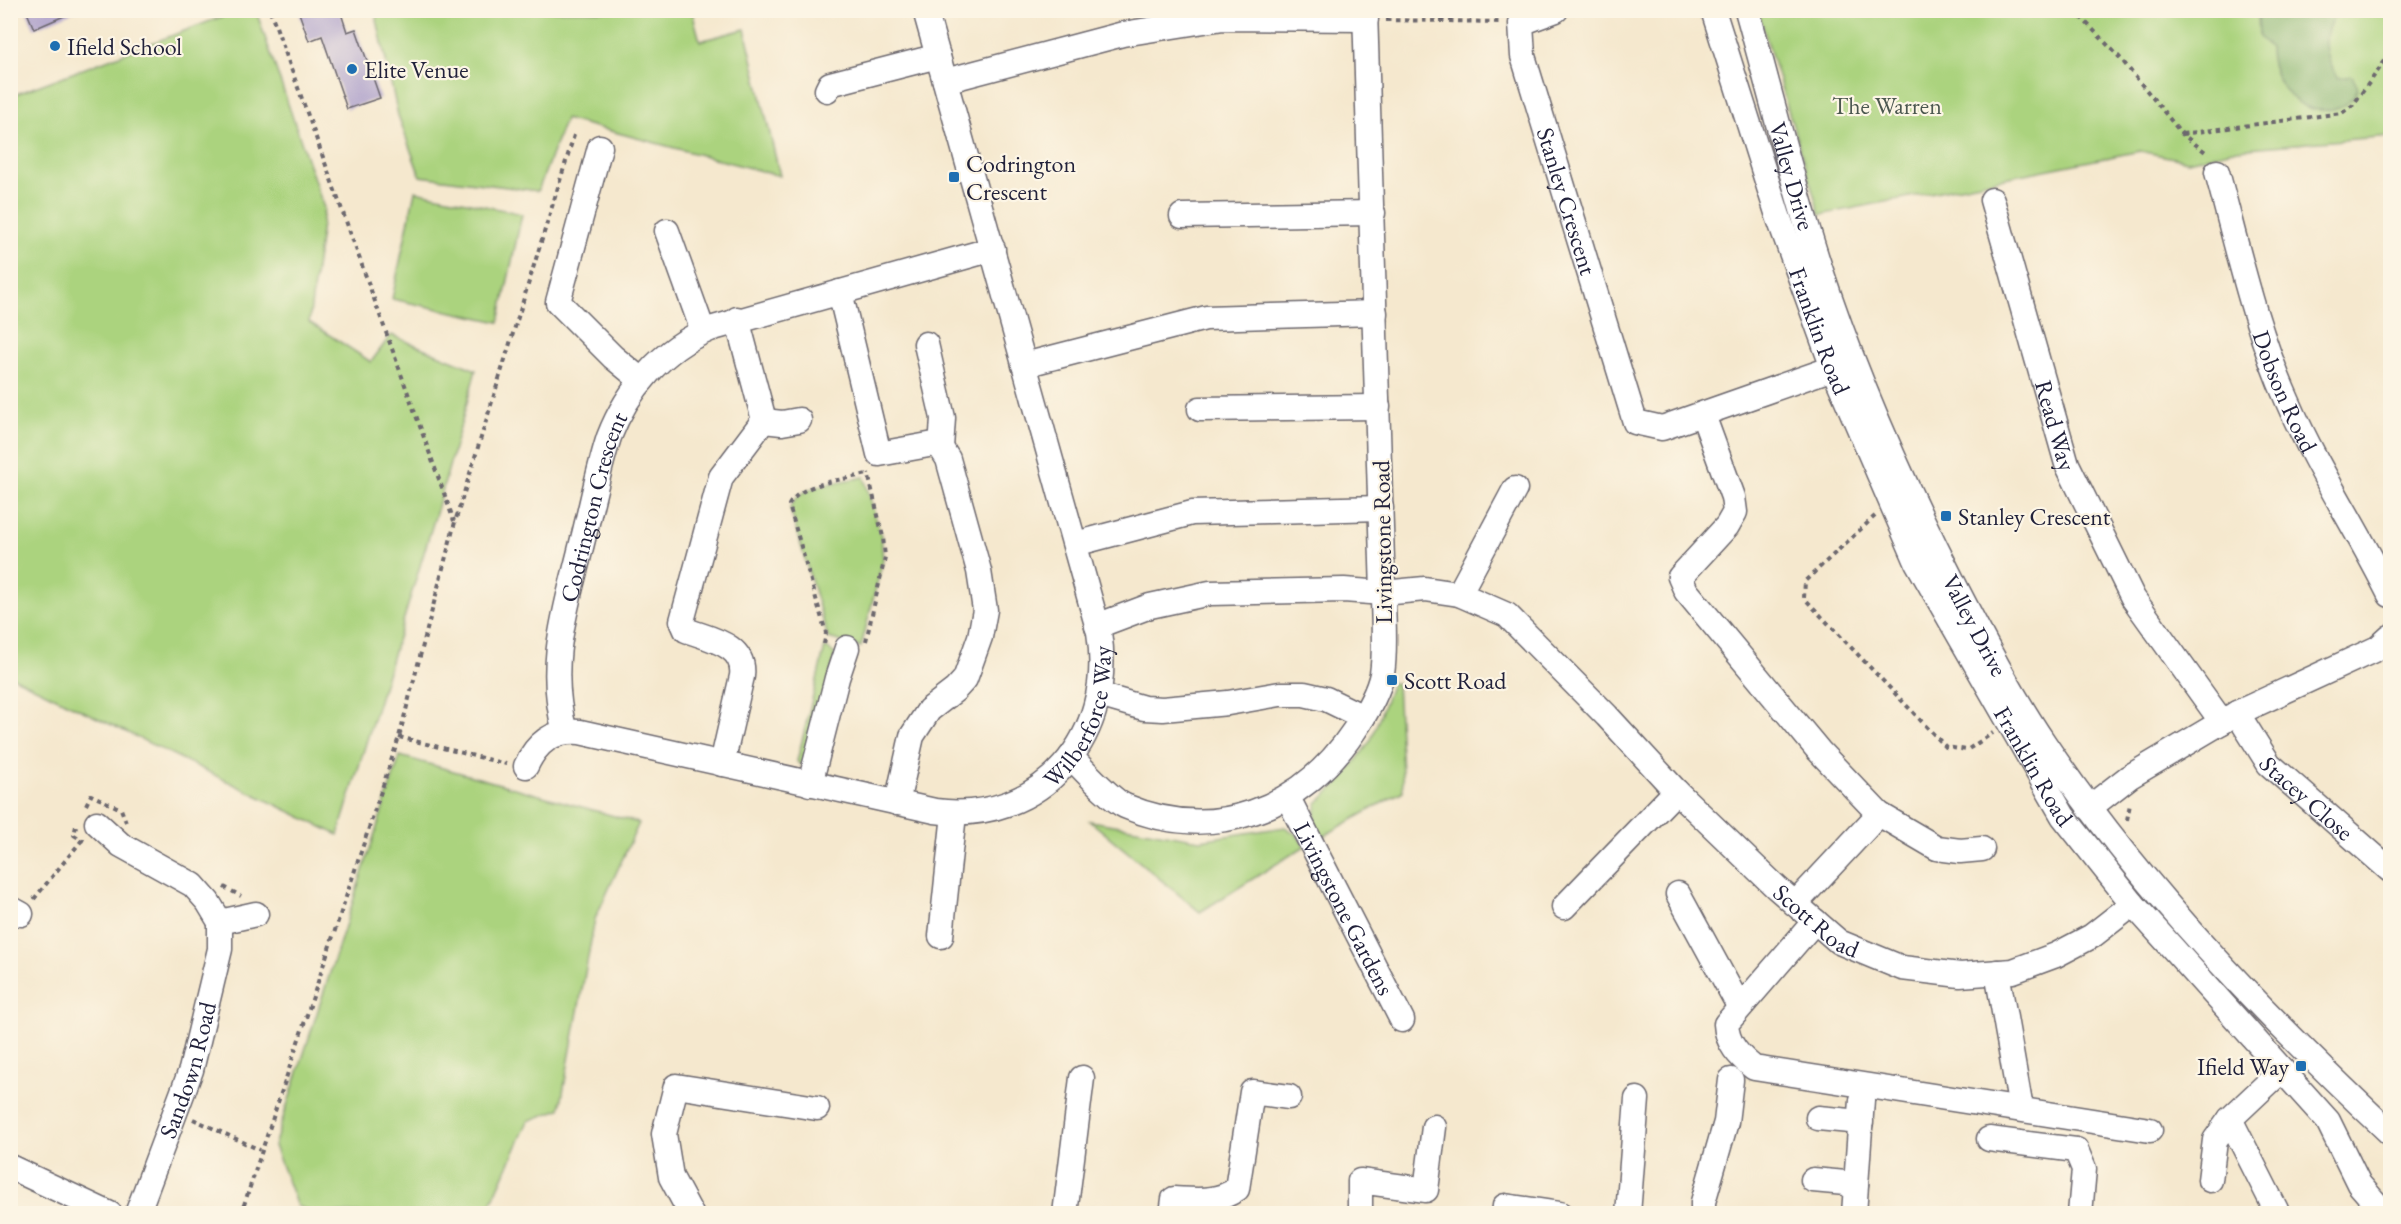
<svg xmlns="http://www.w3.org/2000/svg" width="2401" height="1224" font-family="'EB Garamond',serif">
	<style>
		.green { fill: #abd37e; stroke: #667a5c; stroke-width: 1.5 }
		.forest { fill: #88b56d; stroke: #556c54; stroke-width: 1.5 }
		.building { fill: #aea1cb }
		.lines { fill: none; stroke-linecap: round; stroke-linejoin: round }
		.minor-casing { stroke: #6c676e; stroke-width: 27 }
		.path { stroke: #6c676e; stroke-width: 4; stroke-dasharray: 4.5 4.5; stroke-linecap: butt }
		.minor { stroke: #fff; stroke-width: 24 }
		.poi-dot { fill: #1f6fb2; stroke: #fcf5e5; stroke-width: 2 }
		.labels { text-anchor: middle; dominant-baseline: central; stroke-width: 4.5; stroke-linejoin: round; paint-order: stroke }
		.poi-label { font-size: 24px; fill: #22223b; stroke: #fcf5e5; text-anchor: start }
		.park-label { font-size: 24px; fill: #4b574f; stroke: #fcf5e5 }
		.street-label { font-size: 24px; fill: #22223b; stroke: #fcf5e5 }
	</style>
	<rect width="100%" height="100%" fill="#fcf5e5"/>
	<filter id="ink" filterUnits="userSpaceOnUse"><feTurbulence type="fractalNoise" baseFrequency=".0167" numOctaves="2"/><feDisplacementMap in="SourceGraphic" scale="12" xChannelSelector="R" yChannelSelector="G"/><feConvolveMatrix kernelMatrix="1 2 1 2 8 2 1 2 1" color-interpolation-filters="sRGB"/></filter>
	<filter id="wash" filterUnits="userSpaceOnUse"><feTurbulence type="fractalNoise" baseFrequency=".008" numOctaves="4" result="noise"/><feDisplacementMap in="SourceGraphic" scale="24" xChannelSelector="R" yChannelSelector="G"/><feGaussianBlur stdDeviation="1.35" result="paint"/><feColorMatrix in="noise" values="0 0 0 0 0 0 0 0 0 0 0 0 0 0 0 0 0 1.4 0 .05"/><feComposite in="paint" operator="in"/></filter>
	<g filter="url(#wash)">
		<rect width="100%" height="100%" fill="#f5e8ce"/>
		<!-- green -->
		<g class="green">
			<polygon points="237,11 256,11 324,208 309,322 371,362 391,335 476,370 437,510 338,835 11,676 11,96"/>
			<polygon points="375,11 692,11 700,41 745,29 780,176 565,119 538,191 420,176 398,115"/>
			<polygon points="1758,11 2390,11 2390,136 2237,149 2188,161 2140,151 1820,215"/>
			<polygon points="415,191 522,214 499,322 392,299"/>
			<path d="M864 477 881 536 883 560 861 647 828 638 790 508C799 484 842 482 864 477Z"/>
			<polygon points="825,647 835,654 809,765 799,764 797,761"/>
			<polygon points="1392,683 1397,684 1403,791 1322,837 1314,823 1317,803 1343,779 1371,740"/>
			<polygon points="400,756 639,823 595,919 560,1109 528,1121 487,1213 314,1213 297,1206 274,1146"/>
			<polygon points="1090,821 1200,840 1285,827 1296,834 1305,846 1200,912"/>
		</g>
		<!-- forest -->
		<path class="forest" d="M2258 11H2339L2340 13C2319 28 2324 59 2339 78L2352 76 2358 88C2354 98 2349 103 2339 107 2302 122 2270 83 2270 48L2259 37Z"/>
		<g id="blocks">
			<!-- building -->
			<g class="building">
				<polygon points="26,10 78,10 34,29"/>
				<polygon points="298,10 340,10 347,32 356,29 380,98 347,109 322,36 309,41"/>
			</g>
		</g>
	</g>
	<g filter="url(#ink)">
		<use href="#blocks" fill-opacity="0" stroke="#6c676e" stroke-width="1.5"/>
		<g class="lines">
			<!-- minor casing -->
			<g class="minor-casing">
				<g id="minor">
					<path id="s1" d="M1556 10 1521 23 1523 56 1635 422 1662 428 1833 368"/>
					<path id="s2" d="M1713 10 1778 216 1833 368 1917 562 2063 816 2133 904 2328 1121 2359 1184 2385 1214"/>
					<path id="s3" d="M1747 10C1771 95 1792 182 1819 265 1855 376 1903 484 1956 588 1983 640 2011 694 2044 743 2141 888 2264 1014 2390 1133"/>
					<polyline points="945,81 1123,34 1223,18 1366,19"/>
					<polyline points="827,90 830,84 938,56"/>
					<polyline points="600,147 558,302 613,357 641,380"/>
					<path id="s4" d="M2217 172C2238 249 2255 329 2288 402 2317 469 2358 530 2390 595"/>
					<path id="s5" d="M1992 200 2067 464 2133 598 2222 722"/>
					<polyline points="1182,216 1373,213"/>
					<polyline points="667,231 703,331"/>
					<polyline points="840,292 879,454 934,444 941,448 948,459 979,571 985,610 980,637 965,679 955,690 929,710 912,736 897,803"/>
					<polyline points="926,344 943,418 941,448"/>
					<polyline points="1024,365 1206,318 1375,313"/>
					<polyline points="1200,409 1378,407"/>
					<polyline points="1703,415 1733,497 1735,512 1727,526 1680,577 1686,591 1819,751 1879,814 1937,848 1960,851 1982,849"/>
					<polyline points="764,421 782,423 799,420"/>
					<polyline points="1075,544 1192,513 1381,508"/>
					<polyline points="1459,594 1515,489"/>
					<path id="s6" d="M1097 626 1150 606 1210 593 1344 590 1383 593 1425 589 1459 594 1507 615 1607 716 1676 791 1777 888 1839 942 1902 968 1960 975 2013 971 2056 955 2092 936 2133 904"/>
					<polyline points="1099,695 1144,708 1163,709 1228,703 1280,694 1304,694 1326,699 1363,717"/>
					<path id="s7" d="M2237 713 2269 764 2390 870"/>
					<path id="s8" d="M565 732C546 663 566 610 582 543 591 508 598 471 609 437 627 390 663 348 710 329L993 249"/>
					<path d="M1071 757C1083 769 1111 800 1125 806 1214 844 1302 809 1354 731 1365 715 1378 694 1382 674 1386 648 1383 619 1383 593L1365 10"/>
					<path d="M722 764 742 676C746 644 709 639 686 630L682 621 721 477 764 420 737 319"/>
					<path id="s9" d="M526 766C537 742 553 730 580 732L935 811C1042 825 1116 736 1099 632L925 10"/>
					<polyline points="810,784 837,678 847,648"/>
					<path id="s10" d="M1288 798 1402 1020"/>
					<polyline points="2089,808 2129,777 2237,713 2378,648 2390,637"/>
					<polyline points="97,823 121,845 193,885 208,902 220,922 256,914"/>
					<polyline points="1678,894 1739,1006"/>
					<polyline points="1795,904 1879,814"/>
					<polyline points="1564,907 1676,791"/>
					<polyline points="10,908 21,914"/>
					<path d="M1815 921 1726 1024C1727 1044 1739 1056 1754 1068L2150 1130"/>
					<polyline points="941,936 954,814"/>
					<polyline points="1997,972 2021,1109"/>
					<polyline points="1818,1118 1861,1122"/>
					<polyline points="2230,1119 2276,1210"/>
					<polyline points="1989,1139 2076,1150 2084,1169 2080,1214"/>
					<polyline points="10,1167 110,1214"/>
					<polyline points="1813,1180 1856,1184"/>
					<polyline points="2210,1180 2215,1140 2230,1119 2282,1070"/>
					<path id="s11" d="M137 1214 191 1070 220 949V922"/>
					<polyline points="691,1214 671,1177 664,1134 676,1086 817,1108"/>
					<polyline points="1065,1214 1082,1078"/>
					<path d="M1172 1214 1174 1199C1197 1200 1217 1203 1237 1189L1252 1092 1289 1097"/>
					<polyline points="1360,1214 1360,1181 1426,1190 1434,1127"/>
					<polyline points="1504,1214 1505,1206 1560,1214"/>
					<polyline points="1628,1214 1637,1099"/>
					<polyline points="1703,1214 1703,1202 1726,1122 1731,1080"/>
					<polyline points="1854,1214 1862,1100"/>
				</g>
			</g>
			<!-- path -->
			<g class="path">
				<polyline points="270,10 454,521"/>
				<polyline points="2074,10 2121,59 2182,134 2208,154"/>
				<polyline points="1386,20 1502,22"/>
				<polyline points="2182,134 2342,113 2353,105 2390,54"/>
				<polyline points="1875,516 1805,581 1804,598 1946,747 1967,750 1993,733"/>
				<polyline points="866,641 885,557 883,537 868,473"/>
				<path d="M824 644 826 633 789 505C801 482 845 480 867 474"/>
				<polyline points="399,737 506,764"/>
				<polyline points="86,805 91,795 121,809 126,822"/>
				<polyline points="2127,820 2130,804"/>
				<polyline points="76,826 74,835 84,841"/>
				<polyline points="224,887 241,896"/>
				<polyline points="34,899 82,840"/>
				<polyline points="193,1119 260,1150"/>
				<polyline points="241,1214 399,737 455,522 575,132"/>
			</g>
			<!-- minor -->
			<use href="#minor" class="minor"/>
		</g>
	</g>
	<!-- markers -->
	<g class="poi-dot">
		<circle cx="55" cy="46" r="6"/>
		<circle cx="352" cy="69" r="6"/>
		<rect x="948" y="171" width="12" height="12" rx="3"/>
		<rect x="1940" y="510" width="12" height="12" rx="3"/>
		<rect x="1386" y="674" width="12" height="12" rx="3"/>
		<rect x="2295" y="1060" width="12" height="12" rx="3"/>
	</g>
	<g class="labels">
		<!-- poi labels -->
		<g class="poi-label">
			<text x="67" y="46">Ifield School</text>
			<text x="364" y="69">Elite Venue</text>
			<text x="966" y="163">Codrington<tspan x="966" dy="28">Crescent</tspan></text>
			<text x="1958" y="516">Stanley Crescent</text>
			<text x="1404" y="680">Scott Road</text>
			<text x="2289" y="1066" text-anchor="end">Ifield Way</text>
		</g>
		<!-- park labels -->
		<g class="park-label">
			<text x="1887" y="105">The Warren</text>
		</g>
		<!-- street labels -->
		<g class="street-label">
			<text stroke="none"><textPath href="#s3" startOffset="172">Valley Drive</textPath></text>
			<text stroke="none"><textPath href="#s1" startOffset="222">Stanley Crescent</textPath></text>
			<text stroke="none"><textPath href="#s2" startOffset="338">Franklin Road</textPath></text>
			<text stroke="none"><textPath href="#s4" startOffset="230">Dobson Road</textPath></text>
			<text stroke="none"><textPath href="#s5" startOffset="234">Read Way</textPath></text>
			<text stroke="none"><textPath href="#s8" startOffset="230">Codrington Crescent</textPath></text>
			<text transform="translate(1382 542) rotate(-91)">Livingstone Road</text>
			<text stroke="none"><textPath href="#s3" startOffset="658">Valley Drive</textPath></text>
			<text stroke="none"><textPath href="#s9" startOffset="627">Wilberforce Way</textPath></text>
			<text stroke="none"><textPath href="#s2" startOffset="824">Franklin Road</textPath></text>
			<text stroke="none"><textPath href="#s7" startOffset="111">Stacey Close</textPath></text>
			<text stroke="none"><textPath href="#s10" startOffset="124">Livingstone Gardens</textPath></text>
			<text stroke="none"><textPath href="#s6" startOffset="856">Scott Road</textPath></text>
			<text stroke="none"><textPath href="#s11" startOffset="153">Sandown Road</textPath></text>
		</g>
	</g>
	<!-- margin -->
	<rect width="2401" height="1224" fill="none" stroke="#fcf5e5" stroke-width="36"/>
</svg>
